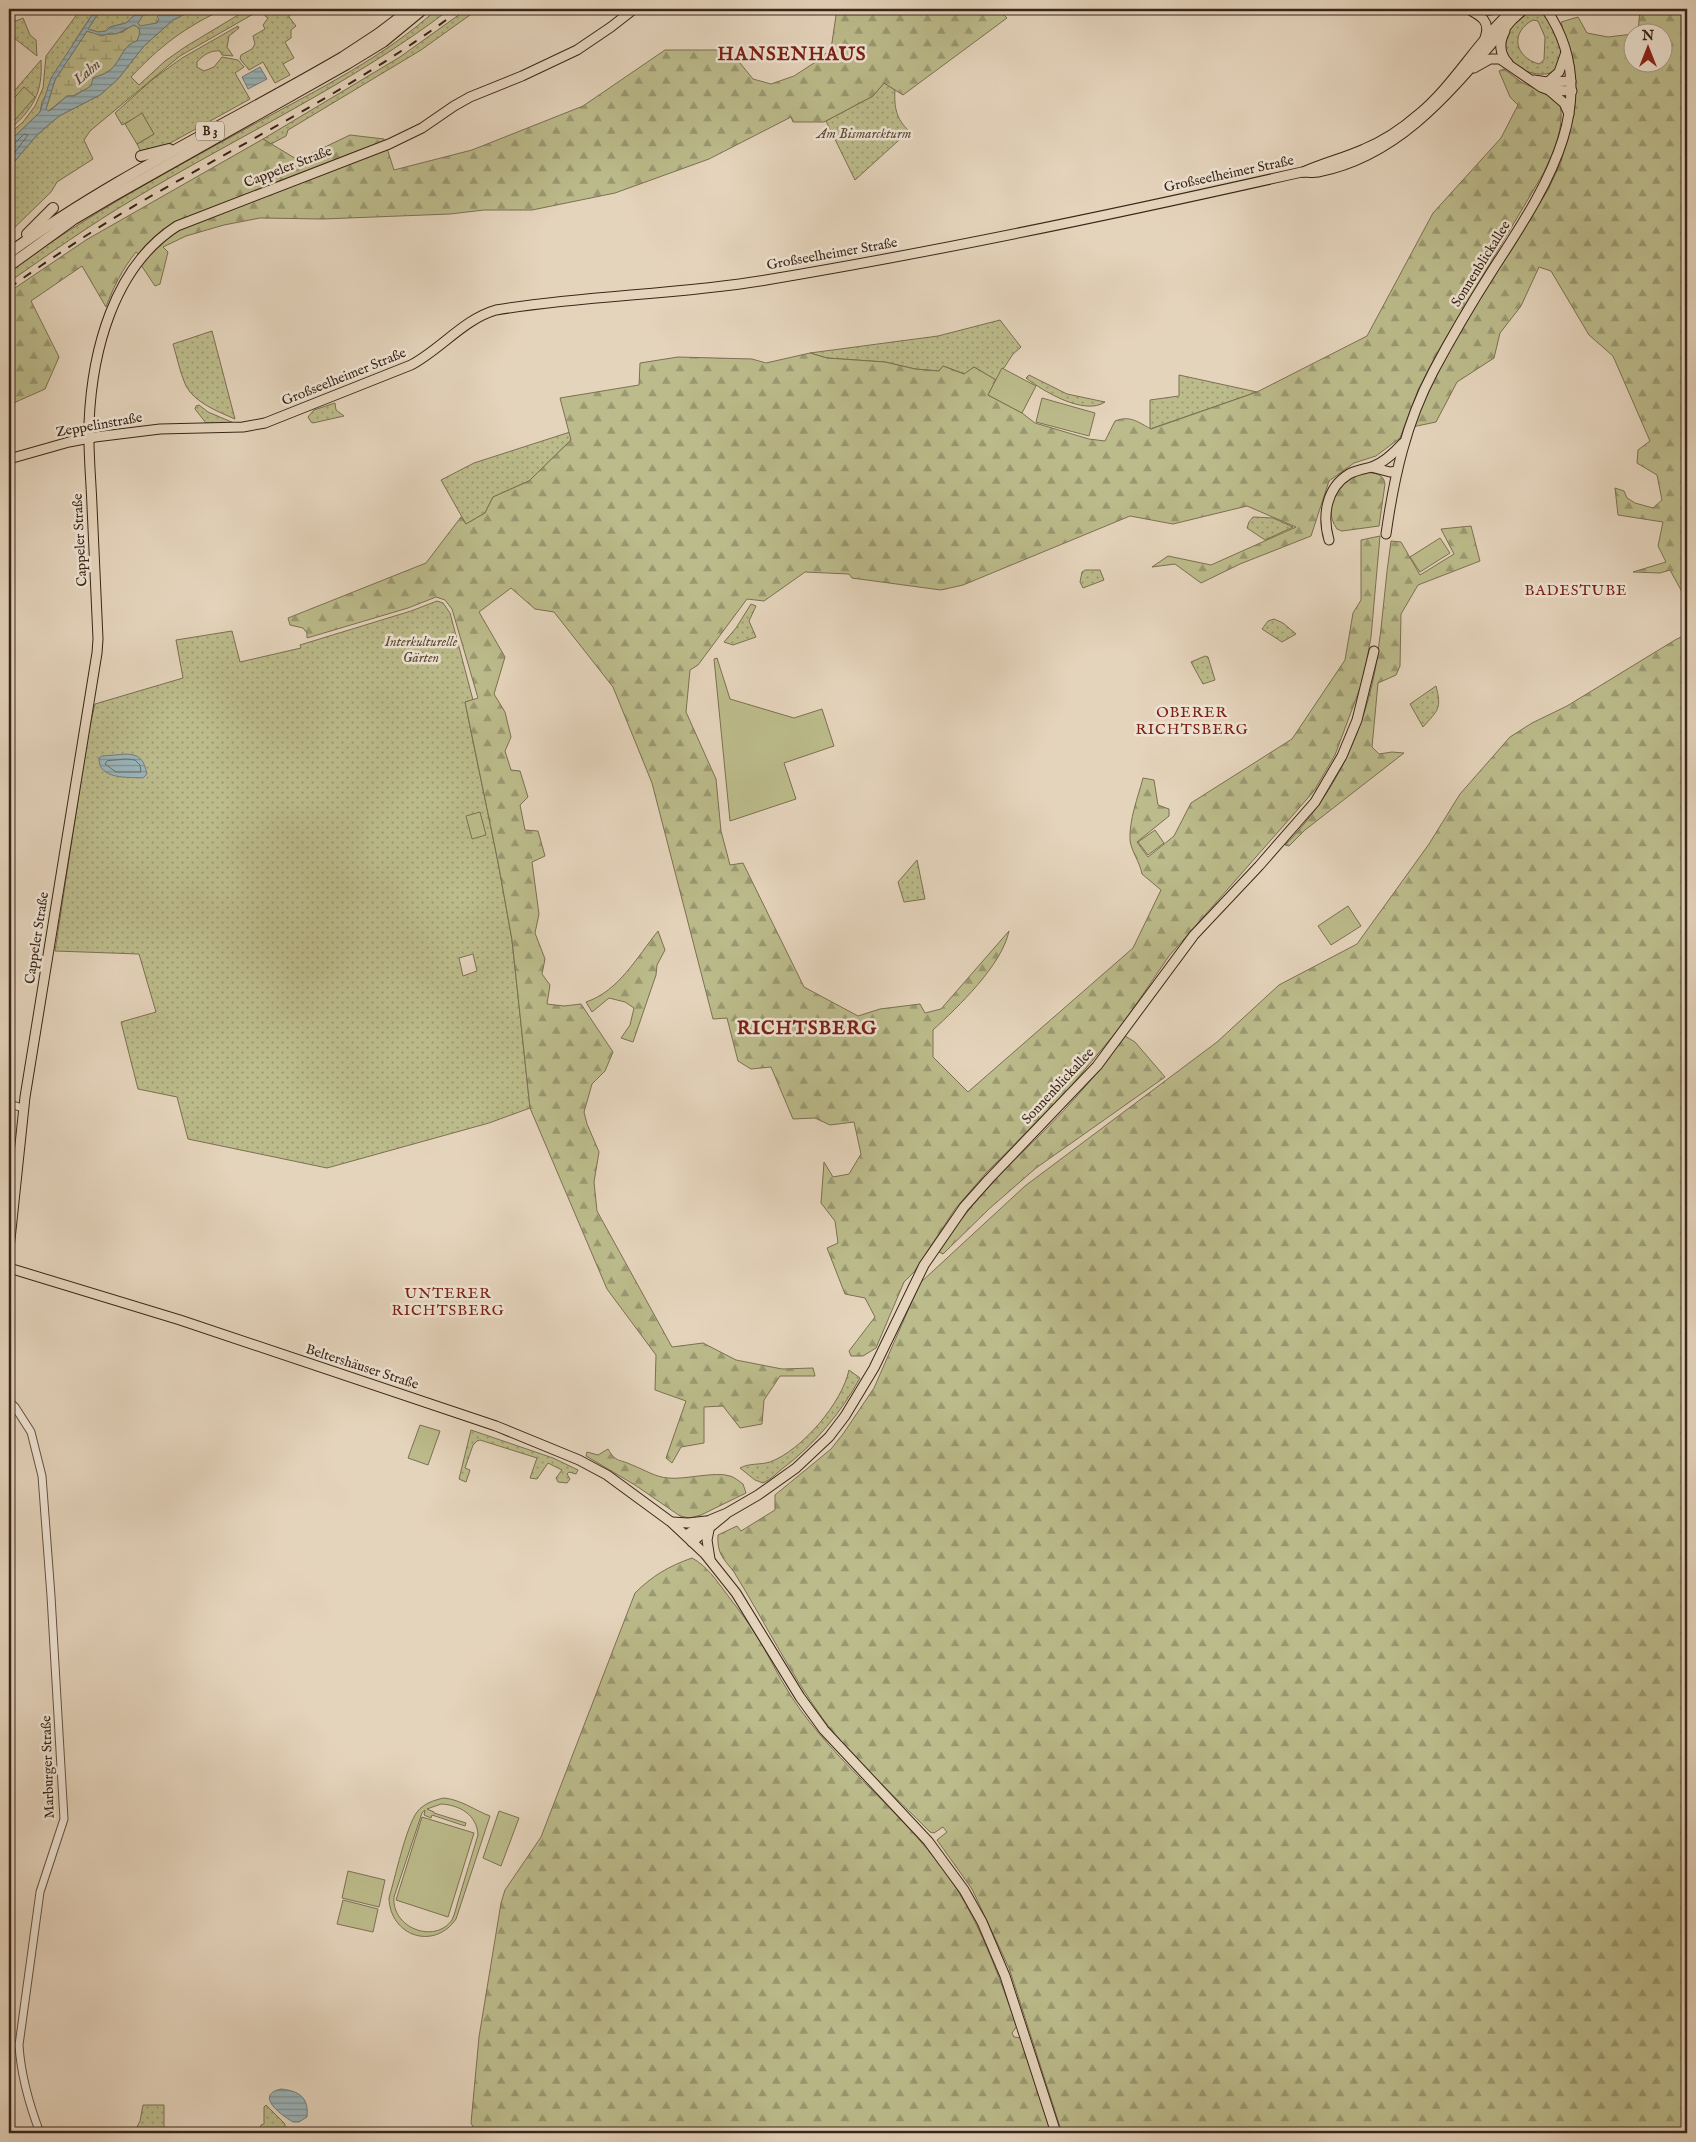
<svg xmlns="http://www.w3.org/2000/svg" width="1696" height="2142" font-family="'IM FELL English',serif">
	<style>
		.green { fill: url(#green-dots); stroke: #7b7052; fill-rule: evenodd }
		.forest { fill: url(#forest-firs); stroke: #7b7052 }
		.wetland { fill: url(#wetland-marsh); stroke: #7b7052 }
		.pitch { fill: #bcbb8b; stroke: #7b7052; fill-rule: evenodd }
		.water { fill: url(#water-rules); stroke: #747c7a; fill-rule: evenodd }
		.lines { fill: none; stroke-linecap: round; stroke-linejoin: round }
		.shore { stroke: #6a6e6a; stroke-width: 1 }
		.minor-casing { stroke: #655242; stroke-width: 9 }
		.major-casing { stroke: #3a2619; stroke-width: 11 }
		.highway-casing { stroke: #3a2619; stroke-width: 12 }
		.minor { stroke: #eee3d3; stroke-width: 7 }
		.major { stroke: #e5d4bc; stroke-width: 9 }
		.highway { stroke: #e5d4bc; stroke-width: 10 }
		.rail { stroke: #3a2619; stroke-width: 2; stroke-dasharray: 9 9; stroke-linecap: butt }
		.labels { text-anchor: middle; dominant-baseline: central; stroke-width: 5; stroke-linejoin: round; paint-order: stroke }
		.shield { fill: #eee3d3; stroke: #705f51; stroke-width: 1 }
		.shield-label { font-size: 12px; font-weight: bold; fill: #3a2619 }
		.park-label { font-size: 14px; font-style: italic; fill: #5a4b36; stroke: #eee3d3 }
		.street-label { font-size: 14px; fill: #3a2619; stroke: #eee3d3 }
		.water-label { font-size: 15px; font-style: italic; fill: #524a42; stroke: #eee3d3 }
		.neighbourhood-label { font-size: 15px; letter-spacing: 1px; fill: #7a1f14; stroke: #eee3d3 }
		.district-label { font-size: 19px; font-weight: bold; letter-spacing: 1px; fill: #7a1f14; stroke: #eee3d3 }
	</style>
	<defs>
		<pattern id="green-dots" width="8" height="8" patternUnits="userSpaceOnUse" patternTransform="scale(1.25)"><rect width="8" height="8" fill="#bcbb8b"/><path d="M2 2h.1M6 6h.1" fill="none" stroke="#9a9871" stroke-width="1.8" stroke-linecap="round"/></pattern>
		<pattern id="forest-firs" width="22" height="20" patternUnits="userSpaceOnUse" patternTransform="scale(1.25)"><rect width="22" height="20" fill="#bcbb8b"/><path d="M5 1l3.5 6h-7zM16 11l3.5 6h-7z" fill="#9a9871"/></pattern>
		<pattern id="wetland-marsh" width="20" height="14" patternUnits="userSpaceOnUse" patternTransform="scale(1.25)"><rect width="20" height="14" fill="#bcbb8b"/><path d="M1 5h8M5 5V1M11 12h8M15 12V8" fill="none" stroke="#9a9871"/></pattern>
		<pattern id="water-rules" width="6" height="5" patternUnits="userSpaceOnUse" patternTransform="scale(1.25)"><rect width="6" height="5" fill="#9ab5bb"/><path d="M0 2.5h6" fill="none" stroke="#7f9397"/></pattern>
	</defs>
	<rect width="100%" height="100%" fill="#e5d4bc"/>
	<filter id="stains"><feTurbulence type="fractalNoise" baseFrequency=".004" numOctaves="4"/><feColorMatrix values="0 0 0 0 .2 0 0 0 0 .09 0 0 0 0 .02 0 0 0 .5 -.17"/></filter>
	<radialGradient id="worn" r=".72"><stop offset=".6" stop-color="#630" stop-opacity="0"/><stop offset="1" stop-color="#630" stop-opacity=".3"/></radialGradient>
	<!-- green -->
	<g class="green">
		<polygon points="81,9 96,9 76,39 42,102 40,112 9,142 9,134 23,122 35,106 43,88 46,56"/>
		<polygon points="101,9 141,9 126,23 110,27 106,31 98,32 88,29"/>
		<path d="M195 9H224C185 27 160 46 131 77L139 85 165 61 185 47 238 15 252 9H262L180 56 90 131 84 140 93 159 57 182 51 192 9 233V168L37 135 59 116 100 95 118 79 144 46 173 20Z"/>
		<polygon points="269,9 291,9 289,17 296,26 291,30 291,38 285,42 294,58 283,64 290,75 275,83 263,62 249,70 240,59 241,55 252,49 255,44 253,36 265,29 263,25 268,18 265,16"/>
		<path d="M437 9H450C352 84 238 136 132 200 90 225 49 254 9 282V272C87 214 173 169 258 122 319 89 386 56 437 9Z"/>
		<polygon points="467,9 476,9 477,10 421,50 288,130 286,136 271,144 263,139 400,57"/>
		<path d="M1534 9H1542C1550 24 1562 41 1561 59 1558 91 1489 68 1508 32 1514 22 1525 16 1534 9ZM1533 20 1538 21 1545 37 1544 60 1539 64C1514 57 1510 32 1533 20Z"/>
		<polygon points="23,18 30,35 36,40 37,56 9,34 9,25 14,19 16,21"/>
		<path d="M238 26 239 28 229 36 227 47 233 56 222 55 220 51C211 50 203 55 197 62V67L204 71 214 67 222 57 238 60 244 67 235 73 250 99 163 147 141 152 137 144 154 134 142 114 122 125 115 113 153 79 182 58Z"/>
		<path d="M41 60C43 93 33 109 9 130V97Z"/>
		<path d="M884 83 895 90C894 107 896 119 909 131L855 180 826 121 873 96Z"/>
		<polygon points="1000,320 1021,347 1013,354 996,380 974,367 965,374 943,366 939,371 915,369 885,362 827,358 810,353 938,336"/>
		<path d="M212 331 235 419C219 412 195 403 186 386 180 373 177 357 173 344Z"/>
		<path d="M1029 375 1067 394 1105 402C1084 416 1043 391 1026 378Z"/>
		<polygon points="1179,375 1257,392 1150,429 1150,400 1179,396"/>
		<polygon points="335,403 336,410 344,416 313,423 311,422 308,417 314,410"/>
		<polygon points="199,405 208,412 234,423 206,423 195,409 196,406"/>
		<polygon points="570,432 571,440 529,481 493,497 485,513 466,524 441,480 474,463"/>
		<polygon points="1253,517 1273,518 1293,527 1265,540 1247,528 1249,522"/>
		<polygon points="1085,570 1100,570 1104,580 1083,588 1080,582 1082,572"/>
		<path d="M437 601 443 603 450 613 473 700 465 702 498 862 512 940 530 1108 489 1123 327 1168 188 1139 177 1097 138 1089 121 1022 156 1012 139 954 55 951 88 734 95 704 183 678 176 640 232 631 240 662 301 648 300 645 411 611ZM473 954 477 971 463 976 459 958Z"/>
		<polygon points="751,604 756,606 749,621 756,637 733,645 724,642 736,628"/>
		<polygon points="1274,619 1283,623 1296,634 1282,642 1262,629 1268,621"/>
		<polygon points="1205,656 1208,657 1215,680 1203,684 1191,662"/>
		<path d="M1436 686C1442 709 1438 710 1423 727L1410 704Z"/>
		<polygon points="917,860 925,899 904,902 898,882"/>
		<path d="M849 1370 860 1378C841 1413 814 1445 782 1469 776 1474 770 1480 763 1483L755 1480 740 1468C749 1463 760 1465 770 1462 802 1450 842 1403 849 1370Z"/>
		<polygon points="471,1430 553,1458 578,1470 576,1474 569,1472 567,1474 570,1479 567,1483 558,1482 556,1478 562,1470 548,1463 537,1479 530,1478 537,1458 480,1440 477,1441 473,1445 465,1468 470,1470 466,1482 459,1479"/>
		<polygon points="143,2105 164,2105 164,2133 134,2133 140,2121"/>
		<polygon points="266,2105 285,2124 285,2131 258,2133 261,2125 264,2124 264,2107"/>
	</g>
	<!-- forest -->
	<g class="forest">
		<path d="M837 9 936 10 1004 9 1001 12 1007 18 903 95 884 83 873 96 824 122H793L791 117 709 159 615 193 532 210H484L450 214 323 219 260 218 224 225 186 236 163 247 168 252 160 284 155 286 141 265 145 260 136 252C122 270 114 286 106 307L82 266 31 301 59 357 45 389 9 405V292L86 240 263 139 298 160 350 135 384 139 394 170 472 150 583 106 665 50H719L736 58 753 79 771 84 794 76 814 63 831 49Z"/>
		<polygon points="1640,9 1687,9 1687,601 1670,570 1660,573 1633,572 1666,562 1658,546 1663,522 1618,515 1615,488 1624,491 1627,498 1635,503 1653,508 1662,500 1657,475 1637,463 1638,450 1650,441 1613,356 1589,335 1551,271 1539,267 1521,306 1500,333 1494,358 1457,382 1436,422 1412,427 1447,353 1478,301 1548,190 1561,162 1575,101 1572,62 1561,22 1578,17 1587,33 1608,37 1633,34 1634,62 1664,62 1664,32 1638,32"/>
		<path d="M1504 69 1521 82 1547 94 1560 104C1565 127 1553 153 1543 174L1437 353 1418 390 1400 438 1376 456 1354 463 1329 481 1311 536 1240 564 1201 583 1175 564 1152 567 1168 556 1211 565 1296 527 1247 506 1173 524 1130 516 963 585 941 590 852 578 849 574 805 572 764 601 747 599 698 665 690 670 686 712 716 779 721 831 730 865 743 863 804 987 858 1016 880 1009 920 1004 925 1013 941 1009 1009 931C1002 965 958 1007 933 1030V1057L968 1092 1133 948 1161 890 1142 874C1140 862 1131 851 1130 840 1129 820 1138 797 1143 778L1154 780 1158 805 1169 809V816L1137 842 1148 857 1174 836 1191 803 1292 739 1345 660 1353 613 1361 600V540L1380 536 1371 637 1363 680 1335 755 1314 791 1169 956 1122 1025 1087 1067 1066 1092 986 1173 955 1209 914 1272 904 1282 876 1348 863 1356H851L849 1351 875 1317 865 1298 845 1294 827 1248 838 1243 835 1221 821 1203 824 1162 833 1177 849 1174 861 1154 854 1122 830 1125 815 1118 793 1119 771 1067 751 1069 738 1061 727 1018 713 1019 652 783 613 687 554 612 535 609 511 588 479 612 505 657 494 694 505 712 511 737 505 751 511 770 520 771 528 797 520 805 525 830 538 831 545 856 532 862 539 914 535 933 545 959 542 974 550 985 547 1004 564 1006 581 1004 613 1052 605 1071 592 1084 584 1112 587 1124 599 1152 594 1182 597 1211 672 1347 703 1343 736 1360 782 1369 813 1368 815 1376H780L764 1400 762 1424 740 1428 723 1406 704 1407V1443L681 1447 672 1463 666 1458 686 1401 655 1390 656 1355 607 1289 530 1108 512 940 498 862 465 702 478 698 452 609 445 600 436 597 408 608 307 638V633L303 628 290 625 288 618 426 563 461 517 466 524 485 513 493 497 529 481 571 440 560 398 639 385 640 363 678 357 752 359 766 363 810 353 827 358 885 362 915 369 939 371 943 366 964 374 974 367 996 380 988 395 1022 413 1035 423 1089 439 1105 441 1115 421C1130 415 1138 422 1151 429L1257 392 1367 336 1433 213 1501 138 1518 105 1510 97 1499 71Z"/>
		<path d="M1366 472C1376 474 1383 473 1385 484L1379 526 1342 531 1337 529C1320 505 1342 477 1366 472Z"/>
		<path d="M1471 526 1480 561 1418 585 1401 614 1400 666 1396 675 1378 683 1372 747 1379 754 1392 752 1404 753 1305 830 1289 846 1285 845C1335 795 1366 728 1377 659 1383 620 1385 580 1391 541L1401 542 1420 575 1454 554 1441 529Z"/>
		<path d="M1687 634V2133H1062L1009 1968 972 1889 937 1840 947 1832 943 1827 934 1833 930 1832C894 1795 854 1761 823 1719 790 1673 764 1621 734 1572 723 1558 717 1554 718 1535L737 1526 741 1531 775 1510V1495L831 1449 843 1434 874 1388 920 1283 1025 1186 1217 1042 1279 985 1357 944 1429 844 1460 794 1510 737 1532 723 1567 706 1675 640Z"/>
		<path d="M658 931 665 950 657 965 656 975 633 1042 621 1038 630 1025 634 1008 625 1002 609 998 592 1012 586 1002C619 991 637 957 658 931Z"/>
		<path d="M1125 1036 1135 1042 1165 1077 1036 1168 990 1208 943 1254 939 1252C966 1207 1004 1170 1041 1134 1072 1103 1100 1071 1125 1036Z"/>
		<path d="M608 1449C616 1463 620 1459 632 1465 645 1470 655 1477 668 1478 685 1480 715 1471 730 1476 734 1477 739 1481 743 1484L746 1493 701 1515 690 1518 680 1516 635 1485 586 1456 587 1452 598 1455Z"/>
		<path d="M692 1558C707 1566 716 1580 726 1593 734 1604 743 1615 751 1627 766 1649 776 1673 791 1696 837 1767 910 1816 956 1888 984 1932 999 1978 1017 2026L1012 2033 1014 2037 1021 2038 1051 2133H489L473 2127 471 2123 479 2037 501 1903 505 1890 541 1837 635 1593C652 1576 669 1566 692 1558Z"/>
	</g>
	<!-- wetland -->
	<g class="wetland">
		<polygon points="147,9 165,9 157,23 140,27 138,23"/>
		<path d="M134 25 139 28 140 33 137 41C124 45 122 56 115 65 109 73 101 75 93 78L92 86 73 96H67L51 109 48 111 46 109 55 80 87 31C99 35 111 36 124 31 128 29 129 26 134 25Z"/>
	</g>
	<!-- pitch -->
	<g class="pitch">
		<polygon points="24,87 35,97 9,127 9,104"/>
		<polygon points="142,113 154,134 137,144 125,124"/>
		<polygon points="1002,368 1036,386 1022,413 988,395"/>
		<polygon points="1042,398 1095,413 1089,436 1036,422"/>
		<polygon points="1440,538 1450,553 1420,572 1410,557"/>
		<polygon points="717,658 730,699 794,718 822,709 834,746 784,763 796,799 730,821 714,659"/>
		<polygon points="480,812 486,835 472,839 466,816"/>
		<polygon points="1155,830 1164,843 1148,855 1138,842"/>
		<polygon points="1348,906 1361,926 1331,945 1318,926"/>
		<polygon points="420,1425 440,1431 428,1465 408,1458"/>
		<path d="M444 1798C462 1800 474 1810 490 1816L456 1919C434 1951 390 1936 389 1898 395 1878 406 1827 417 1812 423 1804 434 1800 444 1798ZM441 1804C460 1805 477 1815 478 1835 472 1856 465 1877 459 1898 457 1904 455 1914 452 1920 434 1945 391 1927 394 1897L422 1813 425 1810 424 1815 431 1818 432 1815 465 1826 466 1823 434 1813V1812L427 1809Z"/>
		<polygon points="499,1811 519,1818 501,1866 483,1858"/>
		<polygon points="422,1817 474,1833 448,1917 396,1900"/>
		<polygon points="348,1871 385,1880 379,1907 342,1898"/>
		<polygon points="343,1900 378,1909 373,1932 337,1924"/>
	</g>
	<!-- water -->
	<g class="water">
		<path d="M96 9H101L88 29 98 32 106 31 110 27 126 23 141 9H147L138 23 140 26 157 23 159 19 157 17 165 9H195L173 20 144 46 118 79 100 95 59 116 37 135 9 168V142L40 112 51 78ZM134 25 139 28 140 33 137 41C124 45 122 56 115 65 109 73 101 75 93 78L91 86 74 96H67L51 110 48 111 46 109 55 80 87 31 102 36 111 33 116 34Z"/>
		<polygon points="260,67 267,79 248,89 242,77"/>
		<path d="M127 754C141 755 144 761 147 774L143 778C129 777 98 780 99 758L102 756Z"/>
		<path d="M281 2089C299 2091 309 2097 307 2117L299 2122H293C281 2115 254 2095 281 2089Z"/>
	</g>
	<g class="lines">
		<!-- shore -->
		<g class="shore">
			<polyline points="9,145 14,144 24,134 28,135 9,160"/>
			<polygon points="127,759 135,760 140,765 141,772 116,772 105,764 107,761"/>
		</g>
		<!-- minor casing -->
		<g class="minor-casing">
			<g id="minor">
				<polyline points="9,1104 23,1108"/>
				<path d="M9 1401 15 1407 31 1432 42 1476 51 1596 64 1819 40 1892 19 2045C21 2077 29 2104 40 2133"/>
			</g>
		</g>
		<!-- major casing -->
		<g class="major-casing">
			<g id="major">
				<path d="M1468 9C1481 16 1491 21 1485 38"/>
				<polyline points="1476,9 1489,10 1499,9"/>
				<path d="M1505 31C1499 42 1499 53 1508 63"/>
				<polyline points="1474,68 1490,59 1500,59 1541,87 1549,90 1572,91"/>
				<polyline points="1534,80 1547,82 1571,81"/>
				<polyline points="1549,81 1559,72 1565,55"/>
				<polyline points="1549,90 1564,103 1569,114"/>
				<path d="M1303 172C1323 163 1344 158 1364 149 1384 141 1403 128 1419 114 1455 84 1478 40 1514 9"/>
				<path d="M9 459 69 442 95 437 160 429 243 427 265 423 411 365C441 349 464 319 496 310 586 295 677 295 766 280 946 250 1125 212 1302 172 1308 172 1312 173 1318 172 1405 155 1457 83 1512 20L1524 9"/>
				<polyline points="1371,467 1390,472 1397,471"/>
				<path d="M1386 534C1394 477 1406 423 1433 372 1451 338 1471 304 1492 271 1542 193 1608 100 1546 9"/>
				<path d="M1329 540C1322 516 1326 488 1349 474 1357 470 1364 469 1372 467 1385 462 1394 453 1403 443"/>
				<path d="M9 1249 25 1097 97 653 98 639C96 595 94 550 92 506 91 479 88 450 89 423 92 352 113 267 177 226L389 144 422 128 454 106 470 97 522 76 577 50 611 27 634 9"/>
				<polyline points="9,1268 180,1320 496,1426 579,1460 607,1475 671,1522 705,1554 736,1593 800,1697 824,1730 928,1841 964,1890 982,1922 1005,1976 1056,2133"/>
				<polyline points="672,1522 688,1523 706,1521"/>
				<polyline points="709,1530 707,1540 710,1559"/>
				<polyline points="686,1535 710,1520 727,1513 758,1495 796,1468 829,1437 845,1416 874,1368 924,1265 964,1207 989,1179 1097,1066 1194,935 1259,866 1315,802 1342,756 1357,720 1374,651"/>
				<polyline points="692,1542 725,1515"/>
			</g>
		</g>
		<!-- highway casing -->
		<g class="highway-casing">
			<g id="highway">
				<polyline points="141,156 169,149"/>
				<polyline points="27,234 53,208"/>
				<path d="M9 253C113 177 232 122 343 57L378 34 411 9"/>
				<polyline points="9,266 74,219 113,196 347,64 383,42 423,9"/>
			</g>
		</g>
		<!-- minor -->
		<use href="#minor" class="minor"/>
		<!-- major -->
		<use href="#major" class="major"/>
		<!-- highway -->
		<use href="#highway" class="highway"/>
		<!-- rail -->
		<path class="rail" d="M9 288C53 257 99 226 146 199 252 138 363 83 461 9"/>
	</g>
	<g class="labels">
		<!-- shield labels -->
		<rect class="shield" x="196" y="121.5" width="28" height="19" rx="4"/>
		<g class="shield-label">
			<text x="210" y="131">B 3</text>
		</g>
		<!-- park labels -->
		<g class="park-label">
			<text x="864" y="134">Am Bismarckturm</text>
			<text x="421" y="642">Interkulturelle<tspan x="421" dy="16">Gärten</tspan></text>
		</g>
		<!-- street labels -->
		<g class="street-label">
			<text transform="translate(288 167) rotate(-21)">Cappeler Straße</text>
			<text transform="translate(1229 174) rotate(-12)">Großseelheimer Straße</text>
			<text transform="translate(832 254) rotate(-10)">Großseelheimer Straße</text>
			<text transform="translate(1481 264) rotate(-58)">Sonnenblickallee</text>
			<text transform="translate(344 377) rotate(-22)">Großseelheimer Straße</text>
			<text transform="translate(99 425) rotate(-10)">Zeppelinstraße</text>
			<text transform="translate(80 540) rotate(-93)">Cappeler Straße</text>
			<text transform="translate(37 938) rotate(-81)">Cappeler Straße</text>
			<text transform="translate(1058 1086) rotate(-47)">Sonnenblickallee</text>
			<text transform="translate(362 1367) rotate(18)">Beltershäuser Straße</text>
			<text transform="translate(48 1767) rotate(-92)">Marburger Straße</text>
		</g>
		<!-- water labels -->
		<g class="water-label">
			<text transform="translate(87 72) rotate(-41)">Lahn</text>
		</g>
		<!-- neighbourhood labels -->
		<g class="neighbourhood-label">
			<text x="1576" y="590">BADESTUBE</text>
			<text x="1192" y="712">OBERER<tspan x="1192" dy="17">RICHTSBERG</tspan></text>
			<text x="448" y="1293">UNTERER<tspan x="448" dy="17">RICHTSBERG</tspan></text>
		</g>
		<!-- district labels -->
		<g class="district-label">
			<text x="792" y="55">HANSENHAUS</text>
			<text x="807" y="1029">RICHTSBERG</text>
		</g>
	</g>
	<!-- margin -->
	<rect width="1696" height="2142" fill="none" stroke="#e5d4bc" stroke-width="30"/>
	<rect x="10" y="10" width="1676" height="2122" fill="none" stroke="#3a2619" stroke-width="2.5"/>
	<rect x="15" y="15" width="1666" height="2112" fill="none" stroke="#3a2619"/>
	<!-- north arrow -->
	<g transform="translate(1648 48)"><circle r="24" fill="#eee3d3" stroke="#a69789"/>
	<path d="M0-4L9 19L0 12L-9 19Z" fill="#8f2418"/>
	<text y="-8" font-size="14" font-weight="bold" text-anchor="middle" fill="#3a2619">N</text>
	</g>
	<rect width="100%" height="100%" filter="url(#stains)"/>
	<rect width="100%" height="100%" fill="url(#worn)"/>
</svg>
